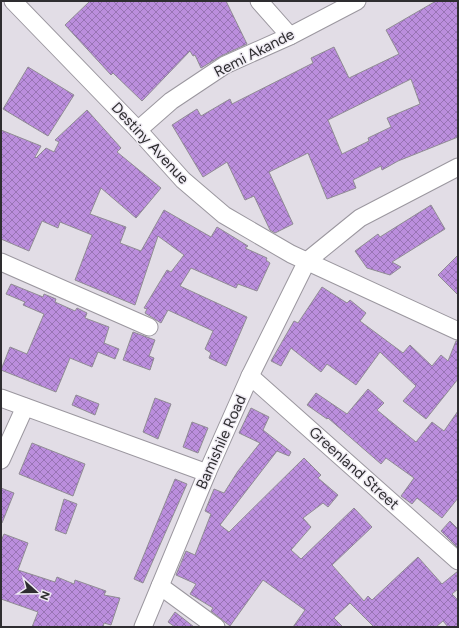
<svg xmlns="http://www.w3.org/2000/svg" width="459" height="628" font-family="Figtree,sans-serif">
	<style>
		.building { fill: url(#building-cross-hatch); stroke: #908c94; fill-rule: evenodd }
		.lines { fill: none; stroke-linecap: round; stroke-linejoin: round }
		.minor-casing { stroke: #9b979f; stroke-width: 19 }
		.minor { stroke: #fff; stroke-width: 17 }
		.labels { text-anchor: middle; dominant-baseline: central; stroke-width: 3; stroke-linejoin: round; paint-order: stroke }
		.street-label { font-size: 15px; fill: #2e2d30; stroke: #efebf3 }
	</style>
	<defs>
		<pattern id="building-cross-hatch" width="8" height="8" patternUnits="userSpaceOnUse"><rect width="8" height="8" fill="#bb8edd"/><path d="M0 0l8 8M0 8l8-8" fill="none" stroke="#9874b4"/></pattern>
	</defs>
	<rect width="100%" height="100%" fill="#e2dde6"/>
	<!-- building -->
	<g class="building">
		<polygon points="90,1 226,1 247,44 221,56 201,68 195,55 193,56 190,51 142,101 113,73 111,75 65,25"/>
		<path d="M436 1H458V137L398 161 382 170 381 166 353 180 356 188 327 199 308 153 269 172 293 224 275 233 270 230 254 196 245 200 227 162 203 177 172 125 197 109 201 116 230 99 232 104 313 63 311 58 334 47 349 78 399 54 386 30ZM411 79 420 104 387 118 391 127 368 138 369 141 342 154 328 120Z"/>
		<polygon points="28,67 74,95 48,136 3,109"/>
		<polygon points="87,110 121,148 117,152 161,188 136,218 101,188 90,214 126,227 120,243 141,251 164,210 211,237 217,227 248,246 245,248 267,258 266,260 270,263 257,291 238,284 236,288 191,268 180,286 247,317 226,366 209,358 211,353 205,349 213,331 168,310 161,323 145,313 147,309 144,308 167,270 171,272 184,255 158,236 135,305 75,280 92,235 60,222 58,228 42,221 29,251 1,239 1,130 41,146 35,157 36,158 46,148 54,152 59,142 55,140"/>
		<polygon points="431,205 445,229 392,262 401,267 390,275 367,268 355,251 378,234 380,237"/>
		<polygon points="458,255 458,295 438,275"/>
		<polygon points="11,284 43,297 44,294 56,299 55,302 75,311 77,308 87,313 85,318 109,327 104,343 119,349 115,359 98,352 92,367 70,358 56,392 1,370 10,347 27,354 44,314 23,305 25,302 6,294"/>
		<polygon points="322,287 347,303 350,300 366,313 360,321 403,353 410,345 432,366 441,355 448,361 456,341 458,341 458,379 426,419 403,401 416,386 380,352 356,385 327,364 321,372 291,348 281,366 271,361 294,321 298,323"/>
		<polygon points="133,332 155,340 149,356 154,358 150,370 123,360"/>
		<polygon points="368,389 384,403 377,410 416,442 432,422 444,431 458,411 458,498 442,518 417,498 412,504 401,496 414,478 386,458 381,464 328,418 327,419 307,405 316,393 347,414"/>
		<polygon points="76,395 99,404 95,415 72,405"/>
		<polygon points="155,398 171,404 158,439 143,432"/>
		<polygon points="251,408 269,417 263,430 291,452 289,456 277,451 220,525 229,532 304,458 321,475 318,478 338,495 328,507 323,503 303,518 311,527 291,550 301,559 354,508 372,527 332,565 364,601 368,596 372,600 418,557 442,584 458,571 458,589 452,594 458,600 458,627 448,627 443,621 436,627 374,627 350,603 334,618 343,627 293,627 305,610 263,580 230,626 211,611 213,608 190,594 196,584 176,575 186,551 195,555 211,514 205,511 214,489 224,493 238,471 260,443 239,433"/>
		<polygon points="192,422 208,428 198,453 183,447"/>
		<polygon points="32,443 85,464 73,496 19,474"/>
		<polygon points="175,479 187,484 143,583 134,579"/>
		<polygon points="1,488 14,493 2,523 1,523"/>
		<polygon points="64,499 77,504 66,534 55,530"/>
		<polygon points="450,521 458,529 458,548 441,531"/>
		<polygon points="4,534 28,543 18,570 55,582 57,577 74,584 75,580 106,591 104,595 120,598 111,625 104,623 103,627 32,627 38,612 1,599 1,541"/>
		<polygon points="175,612 194,627 175,627 168,622"/>
	</g>
	<g class="lines">
		<!-- minor casing -->
		<g class="minor-casing">
			<g id="minor">
				<polyline points="13,1 138,130 183,180 224,215 291,254 458,331"/>
				<polyline points="259,1 290,36"/>
				<polyline points="138,130 171,101 225,65 290,36 357,1"/>
				<polyline points="1,262 149,327"/>
				<polyline points="250,376 458,561"/>
				<polyline points="1,398 207,473"/>
				<polyline points="1,460 25,407"/>
				<polyline points="160,586 216,627"/>
				<polyline points="143,627 207,473 250,376 307,261 360,218 458,167"/>
			</g>
		</g>
		<!-- minor -->
		<use href="#minor" class="minor"/>
	</g>
	<g class="labels">
		<!-- street labels -->
		<g class="street-label">
			<text transform="translate(254 53) rotate(-27)">Remi Akande</text>
			<text transform="translate(150 143) rotate(47)">Destiny Avenue</text>
			<text transform="translate(221 442) rotate(-66)">Bamishile Road</text>
			<text transform="translate(354 468) rotate(42)">Greenland Street</text>
		</g>
	</g>
	<!-- border -->
	<rect width="459" height="628" fill="none" stroke="#2e2d30" stroke-width="4"/>
	<!-- north arrow -->
	<g transform="translate(36 592) rotate(111)" stroke="#efebf3" stroke-width="3" paint-order="stroke">
	<path d="M0-3L7 15L0 10L-7 15Z" fill="#2e2d30"/>
	<text y="-6" font-size="11" font-weight="bold" text-anchor="middle" fill="#2e2d30">N</text>
	</g>
</svg>
